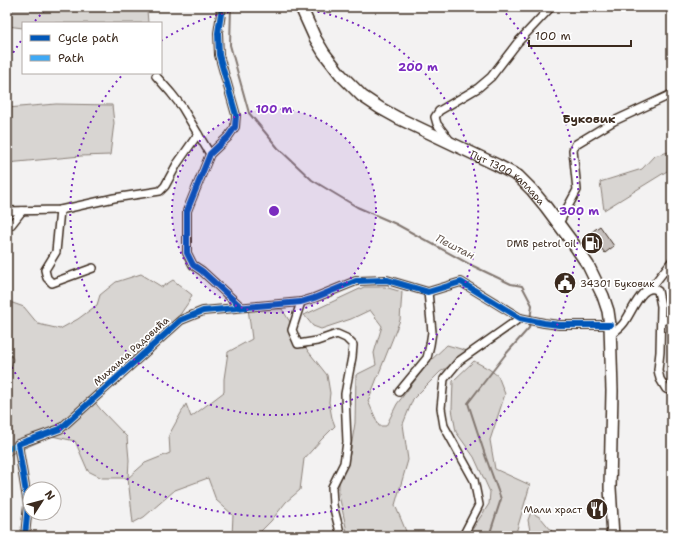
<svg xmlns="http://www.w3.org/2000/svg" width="679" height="543" font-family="'Shantell Sans',sans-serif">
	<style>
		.green { fill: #d8d5d2; stroke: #8a8078 }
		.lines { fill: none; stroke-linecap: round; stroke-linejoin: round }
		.stream { stroke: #827770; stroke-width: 2 }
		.building { fill: #c6c0bd; stroke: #3b2a1e }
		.minor-casing { stroke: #3b2a1e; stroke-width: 10 }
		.primary-casing { stroke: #3b2a1e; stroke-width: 14 }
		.minor { stroke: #fff; stroke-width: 7 }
		.primary { stroke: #fff; stroke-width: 11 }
		.quiet { stroke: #3fa9f5; stroke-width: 5; stroke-dasharray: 10 5; stroke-linecap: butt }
		.cycleway-casing { stroke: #fff; stroke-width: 8 }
		.cycleway { stroke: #0057b8; stroke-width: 6 }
		.ring { fill: none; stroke: #7b2cbf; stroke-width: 2; stroke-dasharray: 2 4 }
		.labels { text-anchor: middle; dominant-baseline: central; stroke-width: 3.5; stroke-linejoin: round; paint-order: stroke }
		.street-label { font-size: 10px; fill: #3b2a1e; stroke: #fff }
		.poi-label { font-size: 10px; fill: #3b2a1e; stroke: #fff; text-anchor: end }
		.water-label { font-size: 11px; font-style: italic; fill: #65574e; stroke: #fff }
		.quarter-label { font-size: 12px; font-weight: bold; fill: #3b2a1e; stroke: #fff }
		.centre { fill: #7b2cbf; stroke: #fff; stroke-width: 2 }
		.ring-label { font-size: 12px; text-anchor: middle; font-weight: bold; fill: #7b2cbf; stroke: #fff; stroke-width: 3.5; stroke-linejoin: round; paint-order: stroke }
	</style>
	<rect width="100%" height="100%" fill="#f3f2f2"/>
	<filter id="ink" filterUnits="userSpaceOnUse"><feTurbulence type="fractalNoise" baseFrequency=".025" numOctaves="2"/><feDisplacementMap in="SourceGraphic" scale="8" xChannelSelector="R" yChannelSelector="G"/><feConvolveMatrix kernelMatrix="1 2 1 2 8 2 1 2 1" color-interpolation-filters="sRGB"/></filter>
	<g filter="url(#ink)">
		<!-- green -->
		<g class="green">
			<polygon points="7,7 98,7 147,10 148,23 23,23 23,28 7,26"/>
			<polygon points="56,104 112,105 114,123 110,155 81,156 7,163 7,108"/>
			<polygon points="672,151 672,168 604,210 600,182 642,169 654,156"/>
			<polygon points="141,274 162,287 173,280 192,295 188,303 177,319 90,396 101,410 127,437 129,460 128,478 145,463 170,453 169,435 186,404 191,417 224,392 224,379 228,352 252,339 248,308 282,309 308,351 327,375 330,393 329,402 332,418 335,426 321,440 304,459 300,490 286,502 271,521 256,536 232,536 233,515 216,500 208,478 175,490 144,517 133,523 128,478 102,478 88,471 75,441 52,436 11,454 7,459 7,372 11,369 13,359 7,348 7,301 24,307 38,324 60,329 78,319 97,305 100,295 116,282"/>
			<polygon points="364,287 385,287 402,292 400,320 368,401 379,426 386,426 397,404 429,362 447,345 471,352 440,372 413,399 403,424 408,460 395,505 408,536 348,536 339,495 339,478 350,454 355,423 356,375 376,365 374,353 382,326 370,310 351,319 321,329 313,326 304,315"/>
			<polygon points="474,361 489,369 498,376 505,394 490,440 495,469 530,485 515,536 468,536 489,504 490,492 474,457 456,432 452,409 453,381"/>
			<polygon points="531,512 541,518 556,536 531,536 528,520"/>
		</g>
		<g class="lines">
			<!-- stream -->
			<polyline class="stream" points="231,7 230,45 249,113 278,148 312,180 357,207 396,224 469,264 511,284 522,286 532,305 529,328 505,355 468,403 486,458 501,499 489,536"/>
		</g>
		<!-- building -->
		<g class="building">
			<polygon points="600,226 614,246 605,253 598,244 591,249 583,238"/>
			<polygon points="567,274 574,285 563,292 556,281"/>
		</g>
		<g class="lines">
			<!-- minor casing -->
			<g class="minor-casing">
				<g id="minor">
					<polyline points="222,7 218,33 219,55 236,115 235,127 228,137 210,154 187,211 187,253 193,265 202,271 241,307"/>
					<polyline points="156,76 171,93 182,107 210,154"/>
					<polyline points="451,142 437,124 435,117 439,111 478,88 491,77 518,42 551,7"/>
					<polyline points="60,210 56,252 45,270 47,278 52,283 93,268"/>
					<polyline points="7,211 60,210 114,198 160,191 165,186 177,164 198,134"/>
					<polyline points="559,223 577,190 573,150 576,144 614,121 672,94"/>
					<polyline points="11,225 22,211"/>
					<polyline points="651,288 672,261"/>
					<polyline points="301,302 292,330 298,344 317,341 337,334 346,338 353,345 352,357 345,394 347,442 344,463 332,487 333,505 341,536"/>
					<polyline points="661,321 672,318"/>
					<path d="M611 335C615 331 620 328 623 324 631 315 643 279 658 291L661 306 660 352 658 370 660 379 666 389 672 391"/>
					<polyline points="399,392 427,358 430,345 432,332 428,292"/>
					<polyline points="25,536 28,505 18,444 60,429 181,320 203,311 301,302 314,298 356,281 387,280 428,292 461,282 520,318 544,323 559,325 610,325"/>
					<polyline points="463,536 479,505 474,480 444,426 441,408 444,379 459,361 520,318"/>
				</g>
			</g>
			<!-- primary casing -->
			<g class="primary-casing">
				<g id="primary">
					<path id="s1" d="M301 7 315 38 324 53 341 75 362 96 380 108 398 118 497 165 518 176 532 190 546 207 575 246 588 265 603 296 608 311 610 325 612 391 610 488 613 536"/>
				</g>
			</g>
			<!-- minor -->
			<use href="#minor" class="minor"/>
			<!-- primary -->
			<use href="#primary" class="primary"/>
			<!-- quiet -->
			<polyline class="quiet" points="7,450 18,444"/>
			<!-- cycleway casing -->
			<g class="cycleway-casing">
				<g id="cycleway">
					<polyline points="222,7 218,33 219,55 236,115 235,127 228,137 210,154 187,211 187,253 193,265 202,271 241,307"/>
					<polyline points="25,536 28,505 18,444 60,429 181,320 203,311 301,302 314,298 356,281 387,280 428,292 461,282 520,318 544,323 559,325 610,325"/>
				</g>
			</g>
			<!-- cycleway -->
			<use href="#cycleway" class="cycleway"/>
		</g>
	</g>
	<!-- distance rings -->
	<circle cx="274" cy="211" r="102" fill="#7b2cbf" fill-opacity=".12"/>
	<g class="ring">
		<circle cx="274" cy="211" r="102"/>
		<path d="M161 41A204 204 0 0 1 272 7M276 7A204 204 0 1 1 124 73"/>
		<path d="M7 63A305 305 0 0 1 23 38M35 21A305 305 0 0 1 46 9M502 9A305 305 0 1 1 7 359"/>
	</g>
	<!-- icons -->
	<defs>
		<g id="fuel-disc" transform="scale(1.15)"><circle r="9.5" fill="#3b2a1e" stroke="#fff"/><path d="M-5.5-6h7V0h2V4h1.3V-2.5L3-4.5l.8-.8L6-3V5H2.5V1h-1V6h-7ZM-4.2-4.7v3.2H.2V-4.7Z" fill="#fff"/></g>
		<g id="civic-disc" transform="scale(1.15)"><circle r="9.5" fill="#3b2a1e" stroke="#fff"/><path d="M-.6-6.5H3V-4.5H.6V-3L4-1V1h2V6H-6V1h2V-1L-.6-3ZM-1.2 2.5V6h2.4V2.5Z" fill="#fff"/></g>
		<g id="restaurant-disc" transform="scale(1.15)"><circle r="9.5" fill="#3b2a1e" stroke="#fff"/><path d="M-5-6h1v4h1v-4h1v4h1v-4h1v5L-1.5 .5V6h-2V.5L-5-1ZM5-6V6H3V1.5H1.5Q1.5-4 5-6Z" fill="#fff"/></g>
	</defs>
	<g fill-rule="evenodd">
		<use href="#fuel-disc" x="592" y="243"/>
		<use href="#civic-disc" x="565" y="283"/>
		<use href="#restaurant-disc" x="597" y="509"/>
	</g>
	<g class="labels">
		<!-- street labels -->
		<g class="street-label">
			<text stroke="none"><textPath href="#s1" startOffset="277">Пут 1300 каплара</textPath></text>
			<text transform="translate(131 351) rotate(-42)">Михаила Радовића</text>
		</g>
		<!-- poi labels -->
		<g class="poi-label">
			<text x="576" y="243">DMB petrol oil</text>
			<text x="580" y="283" text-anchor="start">34301 Буковик</text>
			<text x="582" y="509">Мали храст</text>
		</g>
		<!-- water labels -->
		<g class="water-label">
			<text transform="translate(455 247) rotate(27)">Пештан</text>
		</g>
		<!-- quarter labels -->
		<g class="quarter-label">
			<text x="589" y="119">Буковик</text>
		</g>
	</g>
	<circle cx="274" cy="211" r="6" class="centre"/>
	<g class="ring-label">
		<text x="418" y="71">200 m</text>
		<text x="274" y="113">100 m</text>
		<text x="579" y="215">300 m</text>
	</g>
	<!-- margin -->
	<rect width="679" height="543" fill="none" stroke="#fff" stroke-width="24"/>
	<rect x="12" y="12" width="655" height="519" fill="none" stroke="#3b2a1e" stroke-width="1.5" filter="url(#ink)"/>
	<!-- legend -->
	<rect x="22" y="22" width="140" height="52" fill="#ffffff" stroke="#b1aaa5"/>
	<rect x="30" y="35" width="20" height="6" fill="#0057b8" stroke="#b1aaa5"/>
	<text x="58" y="42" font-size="12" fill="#3b2a1e">Cycle path</text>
	<rect x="30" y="55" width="20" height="6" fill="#3fa9f5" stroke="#b1aaa5"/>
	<text x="58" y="62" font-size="12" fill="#3b2a1e">Path</text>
	<!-- north arrow -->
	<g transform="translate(42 501) rotate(54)"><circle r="19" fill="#ffffff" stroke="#b1aaa5"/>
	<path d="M0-3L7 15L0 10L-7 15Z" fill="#3b2a1e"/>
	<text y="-6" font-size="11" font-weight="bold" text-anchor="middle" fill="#3b2a1e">N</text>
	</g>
	<!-- scale -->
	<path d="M529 40v6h102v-6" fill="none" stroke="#3b2a1e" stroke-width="2"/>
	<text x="535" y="40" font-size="12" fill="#3b2a1e" stroke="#ffffff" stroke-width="3" paint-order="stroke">100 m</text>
</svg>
